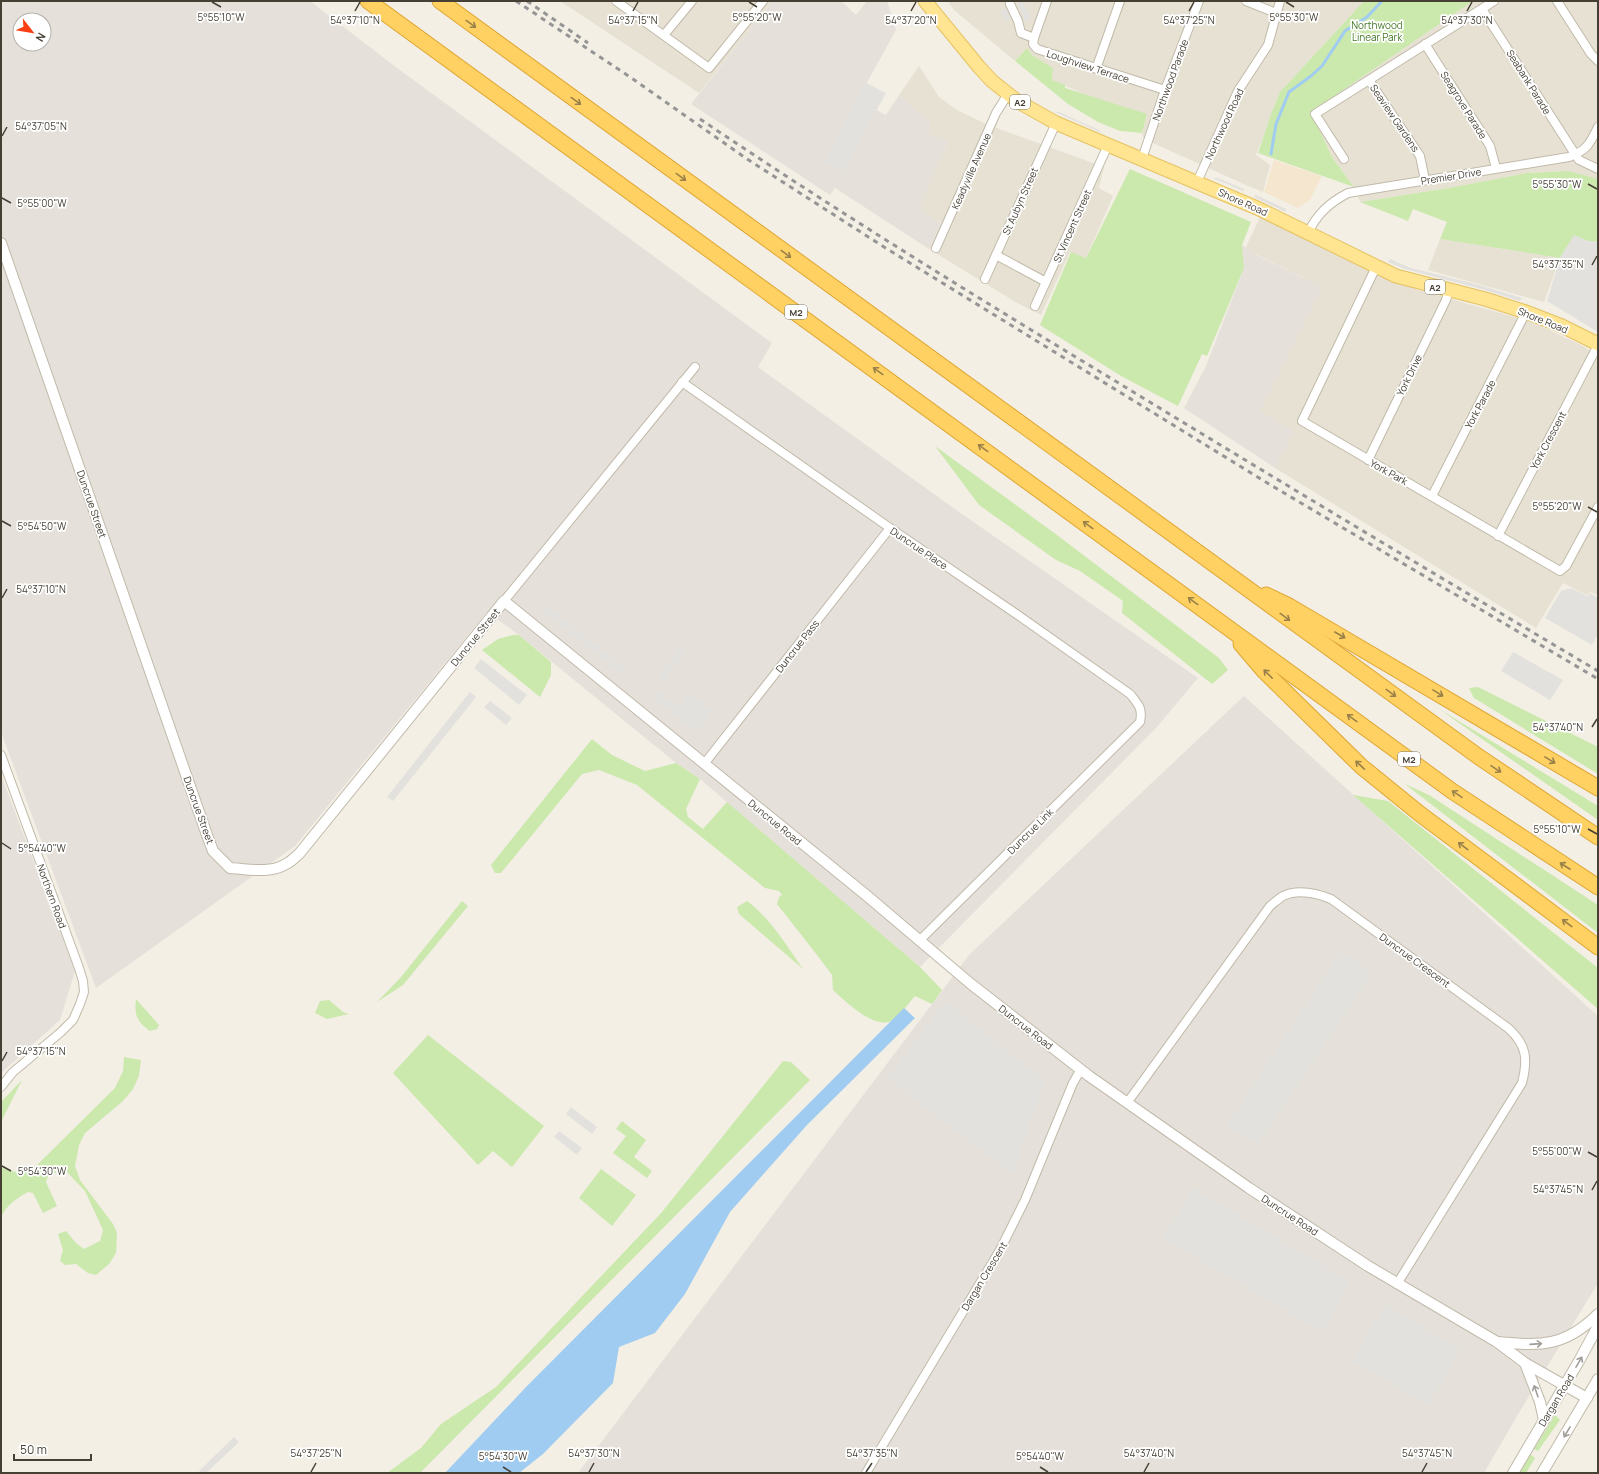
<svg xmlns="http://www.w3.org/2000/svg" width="1599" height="1474" font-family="Manrope,sans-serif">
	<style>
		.residential { fill: #e7e1d3 }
		.commercial { fill: #f5e7cf }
		.industrial { fill: #e5e0da; fill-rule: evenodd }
		.green { fill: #cbe8ad }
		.parking { fill: #e3e1dd }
		.water { fill: #a0ccf1 }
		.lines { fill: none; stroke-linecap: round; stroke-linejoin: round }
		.stream { stroke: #a0ccf1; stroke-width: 3 }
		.minor-casing { stroke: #c1baaa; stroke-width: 10 }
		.tertiary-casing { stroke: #c1baaa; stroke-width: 12 }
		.primary-casing { stroke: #e5c261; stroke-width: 15 }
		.motorway-casing { stroke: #dfa633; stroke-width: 17 }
		.minor { stroke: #fff; stroke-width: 8 }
		.tertiary { stroke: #fff; stroke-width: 10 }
		.primary { stroke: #ffe491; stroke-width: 13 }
		.motorway { stroke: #ffd163; stroke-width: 15 }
		.rail { stroke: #959595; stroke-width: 3; stroke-dasharray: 5 5; stroke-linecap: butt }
		.oneway { stroke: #998149 }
		.oneway2 { stroke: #a29f9a }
		.ticks { fill: none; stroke: #453f34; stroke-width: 1.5 }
		.labels { text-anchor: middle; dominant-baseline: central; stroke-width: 3.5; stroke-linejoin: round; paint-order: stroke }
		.shield { fill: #fff; stroke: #7d7971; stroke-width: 1 }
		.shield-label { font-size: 9px; font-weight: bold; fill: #453f34 }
		.park-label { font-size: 10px; fill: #427727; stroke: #fff }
		.street-label { font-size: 10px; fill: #453f34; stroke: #fff }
		.ticks-label { font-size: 10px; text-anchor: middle; fill: #453f34; stroke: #fff; stroke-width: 3.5; stroke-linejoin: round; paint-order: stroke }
	</style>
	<rect width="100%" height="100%" fill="#f3efe5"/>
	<!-- residential -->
	<g class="residential">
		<polygon points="560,1 773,1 699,93"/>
		<polygon points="948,1 1364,1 1280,92 1256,155 1270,165 1263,192 1246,185 1144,139 1142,133 1147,114 1102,102 1052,80 1053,68 1032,55 1027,48 1015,61 954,10"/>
		<polygon points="1473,1 1598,1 1598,179 1568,171 1527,173 1449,188 1360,202 1354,187 1332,157 1311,112"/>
		<polygon points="919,66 939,97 957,110 986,124 1104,167 1099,188 1113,196 1086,258 1070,252 1041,315 1019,304 929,249 941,223 919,209 948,141 930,134 930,122 899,95"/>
		<polygon points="1261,215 1349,261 1419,290 1532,322 1583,346 1598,356 1598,595 1590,592 1587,595 1563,583 1536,628 1275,468 1294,431 1260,411 1322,287 1245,249"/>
		<polygon points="1440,239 1560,258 1544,302 1428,270"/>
	</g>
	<!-- commercial -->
	<polygon class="commercial" points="1274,160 1322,176 1310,200 1298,208 1264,192"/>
	<!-- industrial -->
	<g class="industrial">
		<path d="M1 1H310L393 65 772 343 758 367 952 507 1198 678 1156 728 920 967 700 779 676 763 519 635 487 612 295 846 96 988 1 732ZM20 20H44V44H20Z"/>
		<polygon points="773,1 841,1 856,15 867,1 887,1 896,30 823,162 876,110 886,115 899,95 930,122 930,134 948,141 919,209 941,223 929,249 835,188 830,195 691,104"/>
		<polygon points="1242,245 1256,255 1322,287 1260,411 1294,431 1275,468 1184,408 1206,366 1244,268"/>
		<polygon points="1244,696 1598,1016 1598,1283 1517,1416 1484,1473 578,1473 969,955"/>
		<polygon points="1,775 75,971 60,1020 1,1073"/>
	</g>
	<!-- green -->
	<g class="green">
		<polygon points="1364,1 1473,1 1311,112 1332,157 1354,187 1258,153 1270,117 1280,92"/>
		<polygon points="1027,48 1032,55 1053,68 1052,80 1065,85 1065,88 1147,114 1142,133 1120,131 1098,122 1068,104 1015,61"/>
		<polygon points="1130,169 1251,222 1242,245 1244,268 1207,356 1202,354 1178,406 1121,376 1040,325 1071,252 1086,258"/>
		<polygon points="1568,171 1598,179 1598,242 1588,241 1574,236 1560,258 1440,239 1447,222 1413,209 1408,221 1360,202 1449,188 1527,173"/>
		<polygon points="935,446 1057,535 1219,658 1228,670 1212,684 1122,613 1123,601 1080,571 1056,560 979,505"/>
		<polygon points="513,635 519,635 551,662 551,675 540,697 482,650 498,639"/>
		<polygon points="1478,687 1598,747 1598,774 1474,698 1469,688"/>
		<polygon points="1439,709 1598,806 1598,820"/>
		<path d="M592 739 612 755 645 771 676 763 700 779 686 809 688 817 703 829 727 802 920 967 942 990 932 1004 915 996C909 1003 899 1017 891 1021 873 1029 845 1001 833 990L832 975 817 955 777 904 779 897 782 895 779 891 765 888 637 785 599 770 582 774 501 873H495L491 865Z"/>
		<polygon points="1405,784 1429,795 1598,905 1598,933"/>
		<polygon points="1353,795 1388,801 1598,968 1598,1009"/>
		<polygon points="462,901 468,906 403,985 377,1002 401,977"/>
		<path d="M747 901C771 919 786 945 803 969L739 914 737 907Z"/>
		<path d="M136 999 159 1025 157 1029 150 1031C137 1022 134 1015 136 999Z"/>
		<polygon points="329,1000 343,1012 349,1014 327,1019 315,1013 320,1001"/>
		<polygon points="428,1035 544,1126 512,1167 493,1151 478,1165 393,1073"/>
		<path d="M124 1057 141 1060 139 1076 133 1089 123 1101 85 1133 79 1145 75 1166 80 1180 113 1224 117 1233 116 1253 109 1264 96 1275 88 1273 76 1264 65 1265 60 1261 63 1250 58 1234 66 1231 76 1243 84 1249 100 1241 103 1230 85 1191 64 1169 48 1176 46 1182 57 1206 43 1213 33 1193 28 1192C17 1198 5 1206 1 1218V1166L3 1168 19 1173 37 1165 115 1088 123 1071Z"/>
		<polygon points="783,1061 791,1062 810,1080 420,1473 387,1473 421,1448 441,1424 496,1387 662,1212"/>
		<polygon points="22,1080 1,1122 1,1102"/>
		<polygon points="622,1121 646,1140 634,1157 652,1171 647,1178 613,1153 626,1136 616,1129"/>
		<polygon points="601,1169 636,1195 612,1226 579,1198"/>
		<polygon points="1555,1415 1560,1420 1538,1451 1534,1449"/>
		<polygon points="1530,1454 1535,1458 1526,1473 1519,1473"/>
	</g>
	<!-- parking -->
	<g class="parking">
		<polygon points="1016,1 1022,1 1030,15 1030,20 1024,21 1024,17"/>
		<polygon points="1006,8 1011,18 1005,21 1000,11"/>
		<polygon points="866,83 886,93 842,173 823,162"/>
		<polygon points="1055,112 1059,112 1099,130 1102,133"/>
		<polygon points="1213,178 1218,178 1244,189 1243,191"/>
		<polygon points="1256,195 1286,209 1286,212 1254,197"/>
		<polygon points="1574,235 1588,241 1598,242 1598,332 1547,301 1560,258"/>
		<polygon points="1390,259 1411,268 1479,285 1522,298 1520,301 1478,288 1405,269 1388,262"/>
		<polygon points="1571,588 1587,596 1590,593 1598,598 1598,634 1592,645 1545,618 1561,591"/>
		<polygon points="545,604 628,671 624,676 540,609"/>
		<polygon points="683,645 688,650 662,682 657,677"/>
		<polygon points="1513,652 1563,680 1550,700 1501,671"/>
		<polygon points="481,659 527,695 519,705 474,668"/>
		<polygon points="657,690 677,707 689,692 713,711 696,732 652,697"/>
		<polygon points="470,692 476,697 393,801 387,797"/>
		<polygon points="490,701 512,718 506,725 484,707"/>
		<polygon points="1341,951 1372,973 1258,1144 1227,1125"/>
		<polygon points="945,1001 1045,1081 1012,1174 887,1078"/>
		<polygon points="571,1107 597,1127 592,1134 566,1114"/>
		<polygon points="559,1131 582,1148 577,1155 554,1137"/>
		<polygon points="1193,1188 1351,1282 1322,1332 1163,1238"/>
		<polygon points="1385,1304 1461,1350 1428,1405 1352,1360"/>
		<polygon points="234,1437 239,1442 206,1473 201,1473 199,1471"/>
	</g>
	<!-- water -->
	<polygon class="water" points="904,1008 915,1018 807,1125 730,1212 685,1294 655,1333 619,1347 613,1383 543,1454 519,1473 445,1473 527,1386"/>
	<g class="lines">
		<!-- stream -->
		<polyline class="stream" points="1271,154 1276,124 1289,92 1311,76 1322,66 1345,31 1367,17 1382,1"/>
		<!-- minor casing -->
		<g class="minor-casing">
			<g id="minor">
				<polyline points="616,1 709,68 763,1"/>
				<polyline points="1047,1 1034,38 1033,44 1037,49 1165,90"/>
				<polyline points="1246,1 1276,13"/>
				<polyline points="1557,1 1591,54 1598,61"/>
				<polyline points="1010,4 1018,21 1021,33 1034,38"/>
				<polyline points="1482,9 1575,154 1579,160 1598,169"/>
				<polyline points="664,35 692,1"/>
				<polyline points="1425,44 1490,146 1496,168"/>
				<polyline points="1096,69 1120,1"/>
				<polyline points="1369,80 1420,156 1425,180"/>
				<polyline points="1142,159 1165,90 1199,1"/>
				<polyline points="1344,159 1315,114 1494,1"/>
				<polyline points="1197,182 1238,91 1268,45 1280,1"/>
				<path d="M1308 233C1317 214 1329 203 1348 193L1569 157C1587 150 1590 144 1598 127"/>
				<polyline points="936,248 996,113 1008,94"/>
				<polyline points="996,255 1046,282"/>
				<polyline points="1376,267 1302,421 1560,571 1566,566 1598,507"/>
				<polyline points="985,279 1056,123"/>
				<polyline points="1035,306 1108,145"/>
				<path d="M682 382 890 528 1015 613 1130 694C1138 704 1143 708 1140 722L919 941"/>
				<polyline points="1368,460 1446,300 1449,290"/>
				<polyline points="1432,496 1526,312"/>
				<polyline points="1498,536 1598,345"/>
				<polyline points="504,601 695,367"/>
				<polyline points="1,755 79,968 83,981 84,992 80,1004 73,1020 61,1032 13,1072 1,1087"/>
				<polyline points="704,764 890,528"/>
				<path d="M1127 1103 1270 906C1274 903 1278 899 1283 896 1298 889 1316 893 1331 899L1508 1028C1527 1045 1528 1059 1522 1083L1397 1284"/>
				<polyline points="866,1473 1000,1250 1025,1200 1073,1083 1081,1069"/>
			</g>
		</g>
		<!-- tertiary casing -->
		<g class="tertiary-casing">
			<g id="tertiary">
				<path d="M1 243 207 835 213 851 230 868C248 869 270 874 286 864 291 862 295 857 299 854L504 601 866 895 971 984 1089 1076 1249 1188 1368 1266 1497 1342 1525 1363 1587 1398"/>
				<path d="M1497 1342C1541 1346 1565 1347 1598 1314"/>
				<polyline points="1525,1363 1540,1402 1544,1420"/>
				<polyline points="1513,1473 1579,1361 1598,1326"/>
				<polyline points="1542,1473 1598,1379"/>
			</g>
		</g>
		<!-- primary casing -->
		<g class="primary-casing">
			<polyline id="primary" points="925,1 979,67 992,81 1017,101 1056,123 1257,208 1396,276 1485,299 1526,312 1562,326 1598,344"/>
		</g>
		<!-- motorway casing -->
		<g class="motorway-casing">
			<g id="motorway">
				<polyline points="368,1 1452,791 1598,887"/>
				<polyline points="440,1 1479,757 1598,837"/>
				<polyline points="1266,595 1289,606 1598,788"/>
				<polyline points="1241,644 1264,671 1362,767 1420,814 1598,947"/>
			</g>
		</g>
		<!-- minor -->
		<use href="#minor" class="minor"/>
		<!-- tertiary -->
		<use href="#tertiary" class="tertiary"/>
		<!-- primary -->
		<use href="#primary" class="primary"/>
		<!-- motorway -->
		<use href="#motorway" class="motorway"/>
		<!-- rail -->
		<g class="rail">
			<polyline points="516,1 630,77 747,159 884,247 1269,484 1598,679"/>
			<polyline points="527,1 588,43"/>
			<path d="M700 119C835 210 973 295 1112 379 1274 478 1436 575 1598 671"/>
		</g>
	</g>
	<!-- one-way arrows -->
	<defs><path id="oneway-shaft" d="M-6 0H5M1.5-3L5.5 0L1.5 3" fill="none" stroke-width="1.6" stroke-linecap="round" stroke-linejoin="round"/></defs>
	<g class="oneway">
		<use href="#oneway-shaft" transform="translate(471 24) rotate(36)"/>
		<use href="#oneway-shaft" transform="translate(576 101) rotate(36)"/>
		<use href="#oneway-shaft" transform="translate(681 177) rotate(36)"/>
		<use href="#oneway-shaft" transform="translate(786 254) rotate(36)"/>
		<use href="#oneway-shaft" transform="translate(878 371) rotate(-144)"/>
		<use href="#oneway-shaft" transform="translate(983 448) rotate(-144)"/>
		<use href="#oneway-shaft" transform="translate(1088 525) rotate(-144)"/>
		<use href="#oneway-shaft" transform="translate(1193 601) rotate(-144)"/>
		<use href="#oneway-shaft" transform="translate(1285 617) rotate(36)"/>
		<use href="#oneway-shaft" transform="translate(1340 635) rotate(30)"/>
		<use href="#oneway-shaft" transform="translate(1268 674) rotate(-135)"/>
		<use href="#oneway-shaft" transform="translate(1391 693) rotate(36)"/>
		<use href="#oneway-shaft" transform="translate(1438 693) rotate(31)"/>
		<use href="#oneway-shaft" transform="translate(1352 718) rotate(-144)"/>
		<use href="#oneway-shaft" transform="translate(1550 760) rotate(31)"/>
		<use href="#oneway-shaft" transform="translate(1360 765) rotate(-137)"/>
		<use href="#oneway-shaft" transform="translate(1496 769) rotate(34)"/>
		<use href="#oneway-shaft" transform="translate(1457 794) rotate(-146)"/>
		<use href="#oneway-shaft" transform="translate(1463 846) rotate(-143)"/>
		<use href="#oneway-shaft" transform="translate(1565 866) rotate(-147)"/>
		<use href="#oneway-shaft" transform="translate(1567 923) rotate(-143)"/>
	</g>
	<g class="oneway2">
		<use href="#oneway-shaft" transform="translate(1536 1344) rotate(-4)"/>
		<use href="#oneway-shaft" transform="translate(1579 1362) rotate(-60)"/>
		<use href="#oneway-shaft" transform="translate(1536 1391) rotate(-109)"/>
		<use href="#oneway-shaft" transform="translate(1567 1432) rotate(121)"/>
	</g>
	<!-- ticks -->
	<path class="ticks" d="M212 2 221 7M749 2 757 7M1286 2 1294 7M355 11 360 2M633 11 638 2M911 11 916 2M1189 11 1194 2M1467 11 1472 2M2 136 7 127M1588 184 1597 189M2 198 11 203M1592 265 1597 256M1588 507 1597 512M2 521 11 526M2 598 7 589M1592 727 1597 719M1588 829 1597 834M2 843 11 849M2 1061 7 1052M1588 1152 1597 1157M2 1166 11 1171M1592 1190 1597 1181M503 1467 511 1472M1040 1467 1048 1472M311 1472 316 1463M589 1472 594 1463M866 1472 872 1463M1144 1472 1149 1463M1422 1472 1427 1463"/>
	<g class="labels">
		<!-- shield labels -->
		<g class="shield">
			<rect x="1010" y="95" width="20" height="14" rx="3"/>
			<rect x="1425" y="280" width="20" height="14" rx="3"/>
			<rect x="785" y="305" width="22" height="14" rx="3"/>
			<rect x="1398" y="752" width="22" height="14" rx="3"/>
		</g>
		<g class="shield-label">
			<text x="1020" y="102">A2</text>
			<text x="1435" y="287">A2</text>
			<text x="796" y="312">M2</text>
			<text x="1409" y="759">M2</text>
		</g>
		<!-- park labels -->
		<g class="park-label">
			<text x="1377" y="25">Northwood<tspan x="1377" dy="12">Linear Park</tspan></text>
		</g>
		<!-- street labels -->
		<g class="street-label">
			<text transform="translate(1088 66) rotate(18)">Loughview Terrace</text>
			<text transform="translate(1170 80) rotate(-70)">Northwood Parade</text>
			<text transform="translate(1529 82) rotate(58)">Seabank Parade</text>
			<text transform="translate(1464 105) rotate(58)">Seagrove Parade</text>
			<text transform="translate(1395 118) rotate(56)">Seaview Gardens</text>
			<text transform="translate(1224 124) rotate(-65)">Northwood Road</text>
			<text transform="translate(971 171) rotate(-66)">Keadyville Avenue</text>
			<text transform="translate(1451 176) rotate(-9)">Premier Drive</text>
			<text transform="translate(1020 201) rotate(-66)">St Aubyn Street</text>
			<text transform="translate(1243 202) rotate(24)">Shore Road</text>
			<text transform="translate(1072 226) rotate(-66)">St Vincent Street</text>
			<text transform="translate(1543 320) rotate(22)">Shore Road</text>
			<text transform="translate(1409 375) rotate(-64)">York Drive</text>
			<text transform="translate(1480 404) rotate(-62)">York Parade</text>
			<text transform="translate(1548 440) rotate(-62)">York Crescent</text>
			<text transform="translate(1389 472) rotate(29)">York Park</text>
			<text transform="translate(92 504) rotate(71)">Duncrue Street</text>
			<text transform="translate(919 548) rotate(34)">Duncrue Place</text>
			<text transform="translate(475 637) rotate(-51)">Duncrue Street</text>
			<text transform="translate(797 646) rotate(-52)">Duncrue Pass</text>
			<text transform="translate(199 810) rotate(70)">Duncrue Street</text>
			<text transform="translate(775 822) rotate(39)">Duncrue Road</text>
			<text transform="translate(1030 831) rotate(-45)">Duncrue Link</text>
			<text transform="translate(52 896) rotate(70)">Northern Road</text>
			<text transform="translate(1415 960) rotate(36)">Duncrue Crescent</text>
			<text transform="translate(1026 1027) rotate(38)">Duncrue Road</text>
			<text transform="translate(1290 1215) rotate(33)">Duncrue Road</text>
			<text transform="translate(984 1276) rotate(-59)">Dargan Crescent</text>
			<text transform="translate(1556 1400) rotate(-59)">Dargan Road</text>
		</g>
	</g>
	<g class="ticks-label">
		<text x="221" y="21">5°55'10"W</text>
		<text x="757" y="21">5°55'20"W</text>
		<text x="1294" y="21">5°55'30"W</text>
		<text x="355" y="24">54°37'10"N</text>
		<text x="633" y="24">54°37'15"N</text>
		<text x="911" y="24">54°37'20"N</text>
		<text x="1189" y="24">54°37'25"N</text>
		<text x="1467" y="24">54°37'30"N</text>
		<text x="41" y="130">54°37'05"N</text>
		<text x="1557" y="188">5°55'30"W</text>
		<text x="42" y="207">5°55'00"W</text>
		<text x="1558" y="268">54°37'35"N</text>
		<text x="1557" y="510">5°55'20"W</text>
		<text x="42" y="530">5°54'50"W</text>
		<text x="41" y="593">54°37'10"N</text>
		<text x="1558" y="731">54°37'40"N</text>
		<text x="1557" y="833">5°55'10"W</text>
		<text x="42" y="852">5°54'40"W</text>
		<text x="41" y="1055">54°37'15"N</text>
		<text x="1557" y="1155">5°55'00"W</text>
		<text x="42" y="1175">5°54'30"W</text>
		<text x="1558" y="1193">54°37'45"N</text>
		<text x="316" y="1457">54°37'25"N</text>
		<text x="594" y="1457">54°37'30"N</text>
		<text x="872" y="1457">54°37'35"N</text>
		<text x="1149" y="1457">54°37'40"N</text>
		<text x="1427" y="1457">54°37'45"N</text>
		<text x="503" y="1460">5°54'30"W</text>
		<text x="1040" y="1460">5°54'40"W</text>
	</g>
	<!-- border -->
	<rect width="1599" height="1474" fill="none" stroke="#453f34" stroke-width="4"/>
	<!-- north arrow -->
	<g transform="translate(32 32) rotate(121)"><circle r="19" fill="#ffffff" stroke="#b5b2ae"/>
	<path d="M0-3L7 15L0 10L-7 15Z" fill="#fc3f12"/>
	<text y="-6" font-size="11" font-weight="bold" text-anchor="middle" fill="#453f34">N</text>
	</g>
	<!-- scale -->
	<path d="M14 1454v6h77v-6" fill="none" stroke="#453f34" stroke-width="2"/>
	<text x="20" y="1454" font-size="12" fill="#453f34" stroke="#ffffff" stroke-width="3" paint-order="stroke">50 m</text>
</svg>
